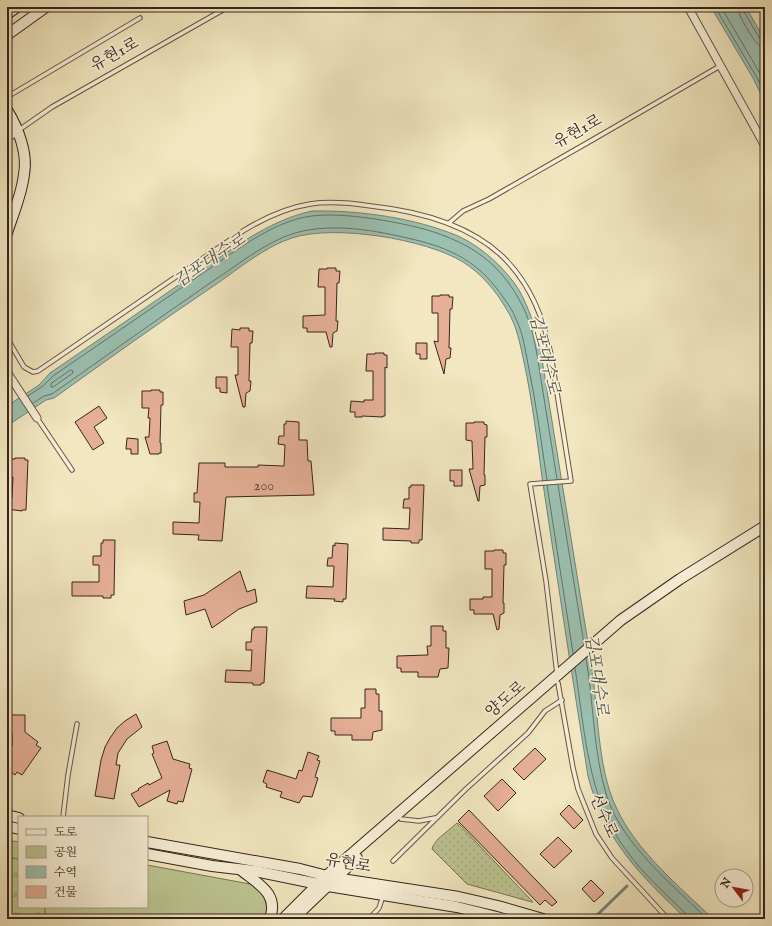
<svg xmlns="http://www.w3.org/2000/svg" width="772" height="926" font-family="'IM FELL English','Noto Serif KR',serif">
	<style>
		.grass { fill: url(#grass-dots); stroke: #797456 }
		.forest { fill: url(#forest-firs); stroke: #797456 }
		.park { fill: #bcc591; stroke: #797456 }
		.water { fill: #9bc0b1; stroke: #738275 }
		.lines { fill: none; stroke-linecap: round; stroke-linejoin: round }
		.shore { stroke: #687266; stroke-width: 1 }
		.stream { stroke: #738275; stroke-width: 3 }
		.building { fill: #e6b097; stroke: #36241c }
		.lane-casing { stroke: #655545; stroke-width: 5.5 }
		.street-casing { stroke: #655545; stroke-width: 9 }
		.secondary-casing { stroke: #36241c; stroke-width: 12 }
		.lane { stroke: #f7efd6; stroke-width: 3.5 }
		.street { stroke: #f7efd6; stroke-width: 7 }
		.secondary { stroke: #f7efd6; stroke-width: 10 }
		.labels { text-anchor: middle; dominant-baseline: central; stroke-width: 3.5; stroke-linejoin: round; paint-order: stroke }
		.number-label { font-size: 14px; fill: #62473b }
		.street-label { font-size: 16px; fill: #36241c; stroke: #f7efd6 }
		.water-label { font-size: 17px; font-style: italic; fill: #545349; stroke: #f7efd6 }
	</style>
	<defs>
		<pattern id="grass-dots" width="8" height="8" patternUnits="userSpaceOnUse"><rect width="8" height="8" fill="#bcc591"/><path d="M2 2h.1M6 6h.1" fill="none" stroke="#a2a97c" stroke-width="1.8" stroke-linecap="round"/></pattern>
		<pattern id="forest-firs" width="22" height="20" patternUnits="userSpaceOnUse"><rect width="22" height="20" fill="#bcc591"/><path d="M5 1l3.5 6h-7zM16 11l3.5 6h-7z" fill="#a2a97c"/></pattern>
	</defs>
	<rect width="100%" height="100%" fill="#f2e7c0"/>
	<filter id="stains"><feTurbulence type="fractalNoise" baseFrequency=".005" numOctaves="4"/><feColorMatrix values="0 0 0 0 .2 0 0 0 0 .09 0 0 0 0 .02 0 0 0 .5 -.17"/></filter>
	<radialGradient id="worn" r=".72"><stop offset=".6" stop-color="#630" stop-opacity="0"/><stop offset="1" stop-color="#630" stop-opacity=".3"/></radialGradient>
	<!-- grass -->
	<polygon class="grass" points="457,823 459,824 533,902 532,902 467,884 432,849 433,846 438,839"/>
	<!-- forest -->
	<polygon class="forest" points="7,857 19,859 19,907 45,907 45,915 43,919 7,919"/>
	<!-- park -->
	<g class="park">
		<polygon points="7,840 19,842 19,859 7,857"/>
		<path d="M147 865 250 884C264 892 270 903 265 919H43L45 915V907H147Z"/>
	</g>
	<!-- water -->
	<g class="water">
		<polygon points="711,7 746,7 763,37 765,40 765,102 753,78"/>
		<path d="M312 211C359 210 415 218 458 236 482 247 505 268 519 290 529 308 535 327 540 347 557 452 574 557 591 661 598 706 597 767 616 807 636 851 679 886 713 919H686C639 873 605 842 588 776 572 676 557 577 542 477 537 439 532 400 524 362 520 344 517 326 507 310 496 291 482 274 463 262 426 239 334 224 292 238 266 246 237 270 215 285 160 322 107 360 54 398L46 400 7 426V406L39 385 50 373C97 341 144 309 190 277 229 252 266 221 312 211Z"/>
	</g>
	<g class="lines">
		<!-- shore -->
		<g class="shore">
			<polyline points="715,7 756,76 765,93"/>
			<polyline points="721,7 765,82"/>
			<path d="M737 7C738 14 753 41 759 45 761 47 762 46 765 46"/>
			<polyline points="742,7 743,10 760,39 765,41"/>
			<polygon points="71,370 73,371 73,373 53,387 51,387 51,384"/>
			<path d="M28 396 43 386 53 376C101 343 149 310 197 277 231 255 271 221 312 216 343 212 393 221 424 229 472 243 503 264 525 311 535 334 538 361 542 386 547 417 552 448 557 479"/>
			<path d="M33 403 44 396 52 394C106 356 159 318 213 281 241 263 270 238 303 231 341 223 383 232 420 241 457 251 481 265 503 297 508 304 513 311 516 319 523 333 525 349 528 364 536 402 541 441 547 480"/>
			<polyline points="547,485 573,653"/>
			<polyline points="558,485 584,644"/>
			<path d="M586 658C594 704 593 752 607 797 623 845 672 884 707 919"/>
			<path d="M575 668C585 730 587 798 626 850 643 874 666 894 687 915L688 919"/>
		</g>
		<!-- stream -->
		<polyline class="stream" points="593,919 627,886"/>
	</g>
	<!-- building -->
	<g class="building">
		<polygon points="327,268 336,268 336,271 340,271 339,283 337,283 336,321 338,321 337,331 333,333 332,347 330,347 326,332 307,332 307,328 303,328 303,316 325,315 325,287 318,287 319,269 327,269"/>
		<polygon points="440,295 449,295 449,297 453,297 452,309 450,309 449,348 451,348 450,358 446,359 444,374 434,341 438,342 438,313 432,313 432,296 440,296"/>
		<polygon points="240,328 249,328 249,331 253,331 252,343 250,343 249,381 251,381 250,391 246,393 245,407 243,407 235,375 238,375 238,347 231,347 232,329 240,330"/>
		<polygon points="416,343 427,343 427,359 420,359 420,354 416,354"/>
		<polygon points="375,353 384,353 384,355 387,355 387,368 385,367 385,416 383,416 383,417 362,416 362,417 355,417 355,412 350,412 351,401 364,402 364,400 373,400 373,371 366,371 367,354 375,354"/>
		<polygon points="216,377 227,377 227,393 220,392 220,388 216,388"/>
		<polygon points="151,390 160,390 160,392 163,392 163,405 161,405 160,443 161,443 161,453 159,453 159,454 150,454 145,437 149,437 150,418 148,418 149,408 142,408 142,391 151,391"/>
		<polygon points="99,406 107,418 94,427 104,443 93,450 75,422"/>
		<polygon points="286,421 299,422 299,440 307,440 308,461 311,461 314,495 226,497 222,541 198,540 199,535 173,534 173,522 199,523 200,502 194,502 194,493 197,493 199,463 225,463 225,467 258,467 258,465 284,466 285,445 278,444 279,436 284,436 284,424 286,424"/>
		<polygon points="474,422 484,422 484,424 487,425 487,437 485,437 484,475 485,475 485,485 480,486 479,501 478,501 469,469 473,469 472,441 466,440 466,423 474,423"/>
		<polygon points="127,438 138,439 138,454 131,454 131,449 126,449"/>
		<polygon points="15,458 25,458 25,460 28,460 26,510 22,510 22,511 7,509 7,498 12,498 13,477 7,477 8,459 15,459"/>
		<polygon points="450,470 462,470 462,486 454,486 454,481 450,481"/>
		<polygon points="411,485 424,485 422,540 419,540 419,543 411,543 411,541 383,540 383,528 409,529 410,508 403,508 404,499 409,499 409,487 411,487"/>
		<polygon points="103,540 115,540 114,595 111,595 111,598 103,598 103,596 72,596 72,582 99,582 99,565 93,565 93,556 101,556 101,543 103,543"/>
		<polygon points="335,543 348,544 346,599 343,599 343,602 334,601 335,599 306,598 307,586 333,587 334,566 327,566 328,558 332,558 333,545 335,546"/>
		<polygon points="494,550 503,550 503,553 506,553 506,565 504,565 503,603 504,603 504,613 500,615 499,629 497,630 493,614 474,614 474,610 470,610 470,599 483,599 483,597 492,597 492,569 485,569 485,551 494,551"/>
		<polygon points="240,571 247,592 255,589 257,602 239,609 212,628 205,609 186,615 184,601 204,595"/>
		<polygon points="431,626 443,626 443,631 446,631 446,648 449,648 448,668 440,669 438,677 418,677 418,672 401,672 401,668 397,668 397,656 428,655 427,646 431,646"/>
		<polygon points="254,627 267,627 264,683 261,683 261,685 253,685 253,683 225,682 226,670 251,671 252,650 246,650 246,642 251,642 252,629 254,629"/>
		<polygon points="365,689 376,689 376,694 379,694 379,711 382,711 382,730 373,732 372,740 352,740 352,735 335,735 335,731 331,731 331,718 361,718 361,708 365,708"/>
		<polygon points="136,714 142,727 127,739 118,753 116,765 120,765 114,799 95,796 101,760 105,747 110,738 117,728 125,721"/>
		<polygon points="10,715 25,715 25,732 38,742 36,745 41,748 22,775 17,772 15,775 7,769 7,753 12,746 12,733 10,733 10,725 8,725"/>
		<polygon points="167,741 173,759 190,764 189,768 192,769 183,802 178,801 177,804 167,801 170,790 139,807 131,794 139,790 138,789 148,783 149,785 162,778 152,754 154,753 152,746"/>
		<polygon points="535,748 546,759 524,780 513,769"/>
		<polygon points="308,752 319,756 317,760 320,761 315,777 318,778 312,797 303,796 299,803 280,797 282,792 266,787 267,784 263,782 267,770 296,779 299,770 302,771"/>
		<polygon points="502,779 516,793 498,811 484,796"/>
		<polygon points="569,805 583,820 574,829 560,814"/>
		<polygon points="469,810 557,902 552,906 545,900 540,905 458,821"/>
		<polygon points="558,837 572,851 554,868 540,854"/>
		<polygon points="591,880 604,893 594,902 582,889"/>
	</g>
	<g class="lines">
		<!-- lane casing -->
		<g class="lane-casing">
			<g id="lane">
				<polyline points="7,97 140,18"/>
				<polyline points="19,130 52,107 228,7"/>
				<polyline points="449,223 463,211 489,199 594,139 720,66"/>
				<path d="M7 338 24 367 33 372 38 371 243 231C264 218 285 208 310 204 330 201 351 203 371 206 417 211 467 223 502 256 530 283 544 318 551 355L571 481 530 484 546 581 557 674"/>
				<polyline points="37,418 72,470"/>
				<polyline points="558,683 573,768 578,789 596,834 612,858 668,919"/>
				<polyline points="63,817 68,775 77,724"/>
				<polyline points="401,819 419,821 435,818"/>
				<polyline points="393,861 466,789 528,733 545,711 562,700"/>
				<polyline points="369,919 379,908 383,896"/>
			</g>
		</g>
		<!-- street casing -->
		<g class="street-casing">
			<g id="street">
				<polyline points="688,7 765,146"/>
				<polyline points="7,138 18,131"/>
				<polyline points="7,372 37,418"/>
			</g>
		</g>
		<!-- secondary casing -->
		<g class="secondary-casing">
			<g id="secondary">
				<polyline points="7,14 17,7"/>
				<polyline points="7,35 46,7"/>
				<path d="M7 110C18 128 28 153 24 174 22 194 13 214 7 233"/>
				<polyline points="7,815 19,818"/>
				<polyline points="7,826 19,829"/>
				<polyline points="147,842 300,869 335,878 459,897 498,906 543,919"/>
				<polyline points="147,854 212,866 255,871 328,886 457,907 505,919"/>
				<path d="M241 870C258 884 279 893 270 919"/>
				<polyline points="283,919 325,877 621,620 680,579 765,526"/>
				<polyline points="293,919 357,858"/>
			</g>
		</g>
		<!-- lane -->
		<use href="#lane" class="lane"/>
		<!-- street -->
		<use href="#street" class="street"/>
		<!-- secondary -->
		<use href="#secondary" class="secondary"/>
	</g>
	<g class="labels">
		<!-- number labels -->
		<g class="number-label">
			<text x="264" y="486">200</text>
		</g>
		<!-- street labels -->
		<g class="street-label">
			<text transform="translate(115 55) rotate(-29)">유현1로</text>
			<text transform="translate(578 132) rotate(-29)">유현1로</text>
			<text transform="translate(506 700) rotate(-41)">양도로</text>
			<text transform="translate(603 816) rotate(66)">선수로</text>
			<text transform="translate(348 864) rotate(10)">유현로</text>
		</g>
		<!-- water labels -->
		<g class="water-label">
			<text transform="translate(210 261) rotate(-34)">김포대수로</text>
			<text transform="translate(544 354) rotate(76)">김포대수로</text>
			<text transform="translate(596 675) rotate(82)">김포대수로</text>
		</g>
	</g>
	<!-- margin -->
	<rect width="772" height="926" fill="none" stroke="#f2e7c0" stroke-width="24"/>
	<rect x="8" y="8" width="756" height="910" fill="none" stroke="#36241c" stroke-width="2"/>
	<rect x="12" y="12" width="748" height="902" fill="none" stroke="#36241c"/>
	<!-- legend -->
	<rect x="18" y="816" width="130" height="92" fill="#f7efd6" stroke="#aa9e8c"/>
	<rect x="26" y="829" width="20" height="6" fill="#f7efd6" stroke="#aa9e8c"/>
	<text x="54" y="836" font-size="12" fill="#36241c">도로</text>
	<rect x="26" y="846" width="20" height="12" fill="#bcc591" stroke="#aa9e8c"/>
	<text x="54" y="856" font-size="12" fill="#36241c">공원</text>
	<rect x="26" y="866" width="20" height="12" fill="#9bc0b1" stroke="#aa9e8c"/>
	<text x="54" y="876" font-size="12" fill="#36241c">수역</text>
	<rect x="26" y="886" width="20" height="12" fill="#e6b097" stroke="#aa9e8c"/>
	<text x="54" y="896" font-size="12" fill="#36241c">건물</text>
	<!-- north arrow -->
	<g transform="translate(734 888) rotate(302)"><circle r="19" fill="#f7efd6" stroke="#aa9e8c"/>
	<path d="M0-3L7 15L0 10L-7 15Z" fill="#8f2418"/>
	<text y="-6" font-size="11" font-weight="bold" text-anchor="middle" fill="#36241c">N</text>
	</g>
	<rect width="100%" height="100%" filter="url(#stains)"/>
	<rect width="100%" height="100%" fill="url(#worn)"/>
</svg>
